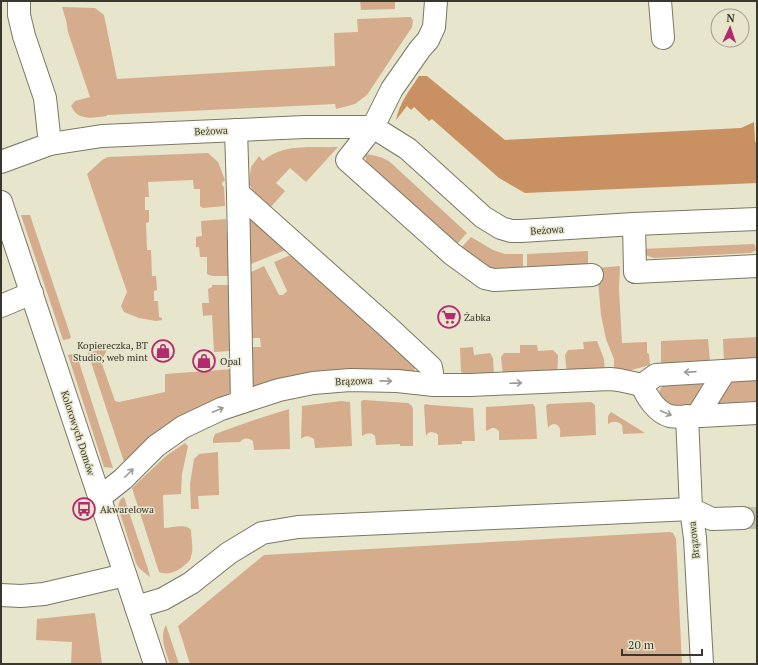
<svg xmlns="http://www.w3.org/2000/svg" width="758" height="665" font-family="'PT Serif',serif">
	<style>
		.green { fill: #d5ac8c }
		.forest { fill: #c99062 }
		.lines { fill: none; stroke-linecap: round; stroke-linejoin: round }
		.street-tunnel { stroke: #c4c2ac; stroke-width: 22; stroke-dasharray: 22 11; stroke-linecap: butt }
		.street-casing { stroke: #7b7862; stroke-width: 24 }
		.secondary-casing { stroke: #7b7862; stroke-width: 24 }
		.street { stroke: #fff; stroke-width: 22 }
		.secondary { stroke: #fff; stroke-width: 22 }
		.oneway { stroke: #9c9c96 }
		.labels { text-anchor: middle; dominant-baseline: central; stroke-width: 3; stroke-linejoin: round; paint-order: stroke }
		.street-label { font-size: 10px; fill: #39382e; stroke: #e7e5cc }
		.poi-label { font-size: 10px; fill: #39382e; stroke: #e7e5cc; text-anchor: start }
	</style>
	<rect width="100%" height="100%" fill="#e7e5cc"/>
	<!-- green -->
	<g class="green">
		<polygon points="360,1 395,1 395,9 361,10"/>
		<path d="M62 7 95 8 104 15 117 79 335 66 334 33 358 32 357 19 411 17 413 21 412 27 367 95 355 104 336 109 335 104 107 115V116C98 117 84 120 77 114 74 112 73 109 71 106L75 101 90 97 68 32 66 20Z"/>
		<path d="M338 147 306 182 290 168 276 183 285 191 270 208 253 192 249 183 251 167 259 156 263 161C283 143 314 148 338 147Z"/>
		<polygon points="208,153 218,162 225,180 222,183 222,185 224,187 225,206 203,208 200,206 200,189 194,189 193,180 148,182 149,197 145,197 145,210 149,210 149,222 146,223 147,250 151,250 152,276 156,276 157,290 154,291 154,301 158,301 159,317 162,318 162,320 156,321 139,318 124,312 121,306 127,292 87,174 102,160 108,157"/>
		<path d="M365 154C375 155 382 157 390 162L467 233 457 244 366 161Z"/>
		<polygon points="246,214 288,249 246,266"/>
		<polygon points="21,215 30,215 71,337 69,339 63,340"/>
		<polygon points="226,219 229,276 212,276 207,274 207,257 200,257 199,247 196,247 196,237 202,236 201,221"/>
		<polygon points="471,237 493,250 505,254 523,254 523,267 500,268 489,268 461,248"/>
		<polygon points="753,244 755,245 756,250 751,253 654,258 645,255 642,249"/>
		<polygon points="588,251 588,264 527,267 527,254"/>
		<polygon points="293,254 416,366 413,374 257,389 253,387 251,382 249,347 261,347 260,338 249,338 247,274 264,266 279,295 283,295 287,291 274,262"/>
		<polygon points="620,266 619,289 622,343 647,342 647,353 649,354 650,365 624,372 614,372 614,359 606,339 601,315 599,292 597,268"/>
		<polygon points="212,285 229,285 232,347 229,351 214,352 212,315 203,316 202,303 209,303 208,289 212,287"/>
		<polygon points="757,337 757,360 724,362 723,339"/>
		<polygon points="708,339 710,362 661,365 661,341"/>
		<polygon points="597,341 604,359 605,374 567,375 565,355 568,350 584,349 583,342"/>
		<polygon points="520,345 537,345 538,351 553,350 558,355 557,376 503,377 501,357 504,353 520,353"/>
		<polygon points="107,347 106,352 101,361 115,401 119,402 165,392 165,374 234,369 234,385 226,399 125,465 88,353"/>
		<polygon points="473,347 474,355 490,353 493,358 494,377 466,374 461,372 460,348"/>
		<polygon points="72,354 75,354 78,359 113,468 104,467 68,355"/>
		<polygon points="757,378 757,405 716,405 725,387 734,379"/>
		<path d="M703 383 689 409C673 408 663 410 659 391L664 384Z"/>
		<path d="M364 400 408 403 412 406 413 409V446H400V444L376 445 375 436C371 432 367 433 362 436L361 401Z"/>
		<path d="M341 401 350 402 352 446 315 448 314 439C309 436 306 435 301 439L302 406Z"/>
		<path d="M591 402 595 405 596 435 560 437C560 434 561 429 559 427 556 422 551 424 548 428L546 406 548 404Z"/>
		<polygon points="425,404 431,405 473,408 475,441 462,441 462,444 438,445 438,435 436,433 431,432 428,433 426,436 424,406"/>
		<polygon points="533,404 535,407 537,439 499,440 499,431 495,428 492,428 486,431 486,407"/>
		<path d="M289 409 290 449 254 450 253 441C249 438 244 437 240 442L213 443V439L215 434 254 420Z"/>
		<path d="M611 412 645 433 623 434 622 425C618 421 613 421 608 424V416Z"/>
		<path d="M185 443 188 446 182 474 181 494 163 495 164 528C172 528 186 523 191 530 191 537 194 550 191 556 191 560 188 562 186 564 178 571 169 576 159 572L132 488 166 456Z"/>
		<polygon points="218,452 219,495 198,496 199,509 191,509 190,484 194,459 199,454"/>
		<polygon points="124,497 148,569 150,577 139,568 136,563 118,507 120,500"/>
		<polygon points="669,532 673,533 676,539 682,664 190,664 178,626 264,555"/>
		<polygon points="95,613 102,664 71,664 72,642 36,640 37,619"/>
		<path d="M166 625 179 664H170C166 652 159 637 166 625Z"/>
	</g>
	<!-- forest -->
	<path class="forest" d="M419 76H427L505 140 741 128 754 122 755 142H757V168L756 169 757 183 525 193 499 178 432 119 429 121 414 107 411 110 407 106 396 120C400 102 409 91 419 76Z"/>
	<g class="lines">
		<!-- street-tunnel -->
		<polyline class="street-tunnel" points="743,518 757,518"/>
		<!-- street casing -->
		<g class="street-casing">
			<g id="street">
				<polyline points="436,1 434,27 428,40 420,49 392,89 373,127 347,160 452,254 485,278 494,280 592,275"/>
				<polyline points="660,1 663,38"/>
				<polyline points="236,130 238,193 242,402"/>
				<polyline points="50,144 102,136 305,127 373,127 408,149 483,217 501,228 511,231 521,231 634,224 757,219"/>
				<polyline points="1,162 50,144 45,98 24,36 19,15 19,1"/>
				<polyline points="238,193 388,327 431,367 434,385"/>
				<polyline points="634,224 635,272 757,266"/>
				<polyline points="1,306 32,293"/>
				<path d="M642 385C646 396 657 413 670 416 679 418 692 416 701 416 720 415 738 414 757 413"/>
				<polyline points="687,416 691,509 695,538 702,664"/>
				<polyline points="697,416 725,371"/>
				<polyline points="99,498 123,479 156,446 183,427 221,409 279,390 313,383 350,380 397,381 434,385 470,385 610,379 619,380 642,385 656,375 757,369"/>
				<polyline points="1,595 21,596 44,594 125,575"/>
				<polyline points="136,607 163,599 191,583 229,553 262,533 298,527 691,509 712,519 743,518"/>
			</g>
		</g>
		<!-- secondary casing -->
		<g class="secondary-casing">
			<polyline id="secondary" points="1,202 155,664"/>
		</g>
		<!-- street -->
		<use href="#street" class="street"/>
		<!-- secondary -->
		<use href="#secondary" class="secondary"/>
	</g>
	<!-- one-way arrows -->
	<defs><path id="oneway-shaft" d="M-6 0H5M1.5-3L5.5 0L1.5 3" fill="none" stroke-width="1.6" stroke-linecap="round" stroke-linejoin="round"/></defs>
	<g class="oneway">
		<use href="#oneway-shaft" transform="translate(690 372) rotate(176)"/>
		<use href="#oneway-shaft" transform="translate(386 381) rotate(1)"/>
		<use href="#oneway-shaft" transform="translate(516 383) rotate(-2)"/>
		<use href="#oneway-shaft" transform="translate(218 410) rotate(-23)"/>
		<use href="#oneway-shaft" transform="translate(666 413) rotate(23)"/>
		<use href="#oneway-shaft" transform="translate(129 473) rotate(-45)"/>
	</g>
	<!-- icons -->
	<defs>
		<g id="supermarket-ring" transform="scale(1.15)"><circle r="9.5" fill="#e7e5cc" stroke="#b22b6e" stroke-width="1.5"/><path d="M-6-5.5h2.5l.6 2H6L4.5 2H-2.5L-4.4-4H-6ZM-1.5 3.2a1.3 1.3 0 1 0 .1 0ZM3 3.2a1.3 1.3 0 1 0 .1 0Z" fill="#b22b6e"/></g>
		<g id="shop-ring" transform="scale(1.15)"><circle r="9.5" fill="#e7e5cc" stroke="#b22b6e" stroke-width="1.5"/><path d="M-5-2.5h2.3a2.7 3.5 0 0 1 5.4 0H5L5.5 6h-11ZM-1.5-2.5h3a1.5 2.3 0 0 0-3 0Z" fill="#b22b6e"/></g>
		<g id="bus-ring" transform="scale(1.15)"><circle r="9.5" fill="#e7e5cc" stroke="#b22b6e" stroke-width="1.5"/><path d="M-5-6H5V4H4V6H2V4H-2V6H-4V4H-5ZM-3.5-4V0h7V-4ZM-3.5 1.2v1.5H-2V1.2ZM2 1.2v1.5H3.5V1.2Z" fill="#b22b6e"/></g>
	</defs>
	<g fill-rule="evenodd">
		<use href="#supermarket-ring" x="449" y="317"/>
		<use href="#shop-ring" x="163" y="351"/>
		<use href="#shop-ring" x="204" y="361"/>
		<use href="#bus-ring" x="84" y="509"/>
	</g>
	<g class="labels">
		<!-- street labels -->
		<g class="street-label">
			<text transform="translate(211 131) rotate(-3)">Beżowa</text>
			<text transform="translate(547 230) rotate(-4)">Beżowa</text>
			<text transform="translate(354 381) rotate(-2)">Brązowa</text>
			<text transform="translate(78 433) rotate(72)">Kolorowych Domów</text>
			<text transform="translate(694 540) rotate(-96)">Brązowa</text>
		</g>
		<!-- poi labels -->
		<g class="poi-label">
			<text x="464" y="317">Żabka</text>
			<text x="148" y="345" text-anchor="end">Kopiereczka, BT<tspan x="148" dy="12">Studio, web mint</tspan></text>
			<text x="220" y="361">Opal</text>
			<text x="100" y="509">Akwarelowa</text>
		</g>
	</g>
	<!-- border -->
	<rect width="758" height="665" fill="none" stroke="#39382e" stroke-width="4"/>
	<!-- north arrow -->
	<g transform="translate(730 28) rotate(3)"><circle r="19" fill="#e7e5cc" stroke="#a1a08d"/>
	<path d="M0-3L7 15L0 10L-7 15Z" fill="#b22b6e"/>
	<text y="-6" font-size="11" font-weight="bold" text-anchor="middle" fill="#39382e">N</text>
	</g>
	<!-- scale -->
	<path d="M622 649v6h80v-6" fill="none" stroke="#39382e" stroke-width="2"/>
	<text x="628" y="649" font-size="12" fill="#39382e" stroke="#e7e5cc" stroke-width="3" paint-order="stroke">20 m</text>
</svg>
